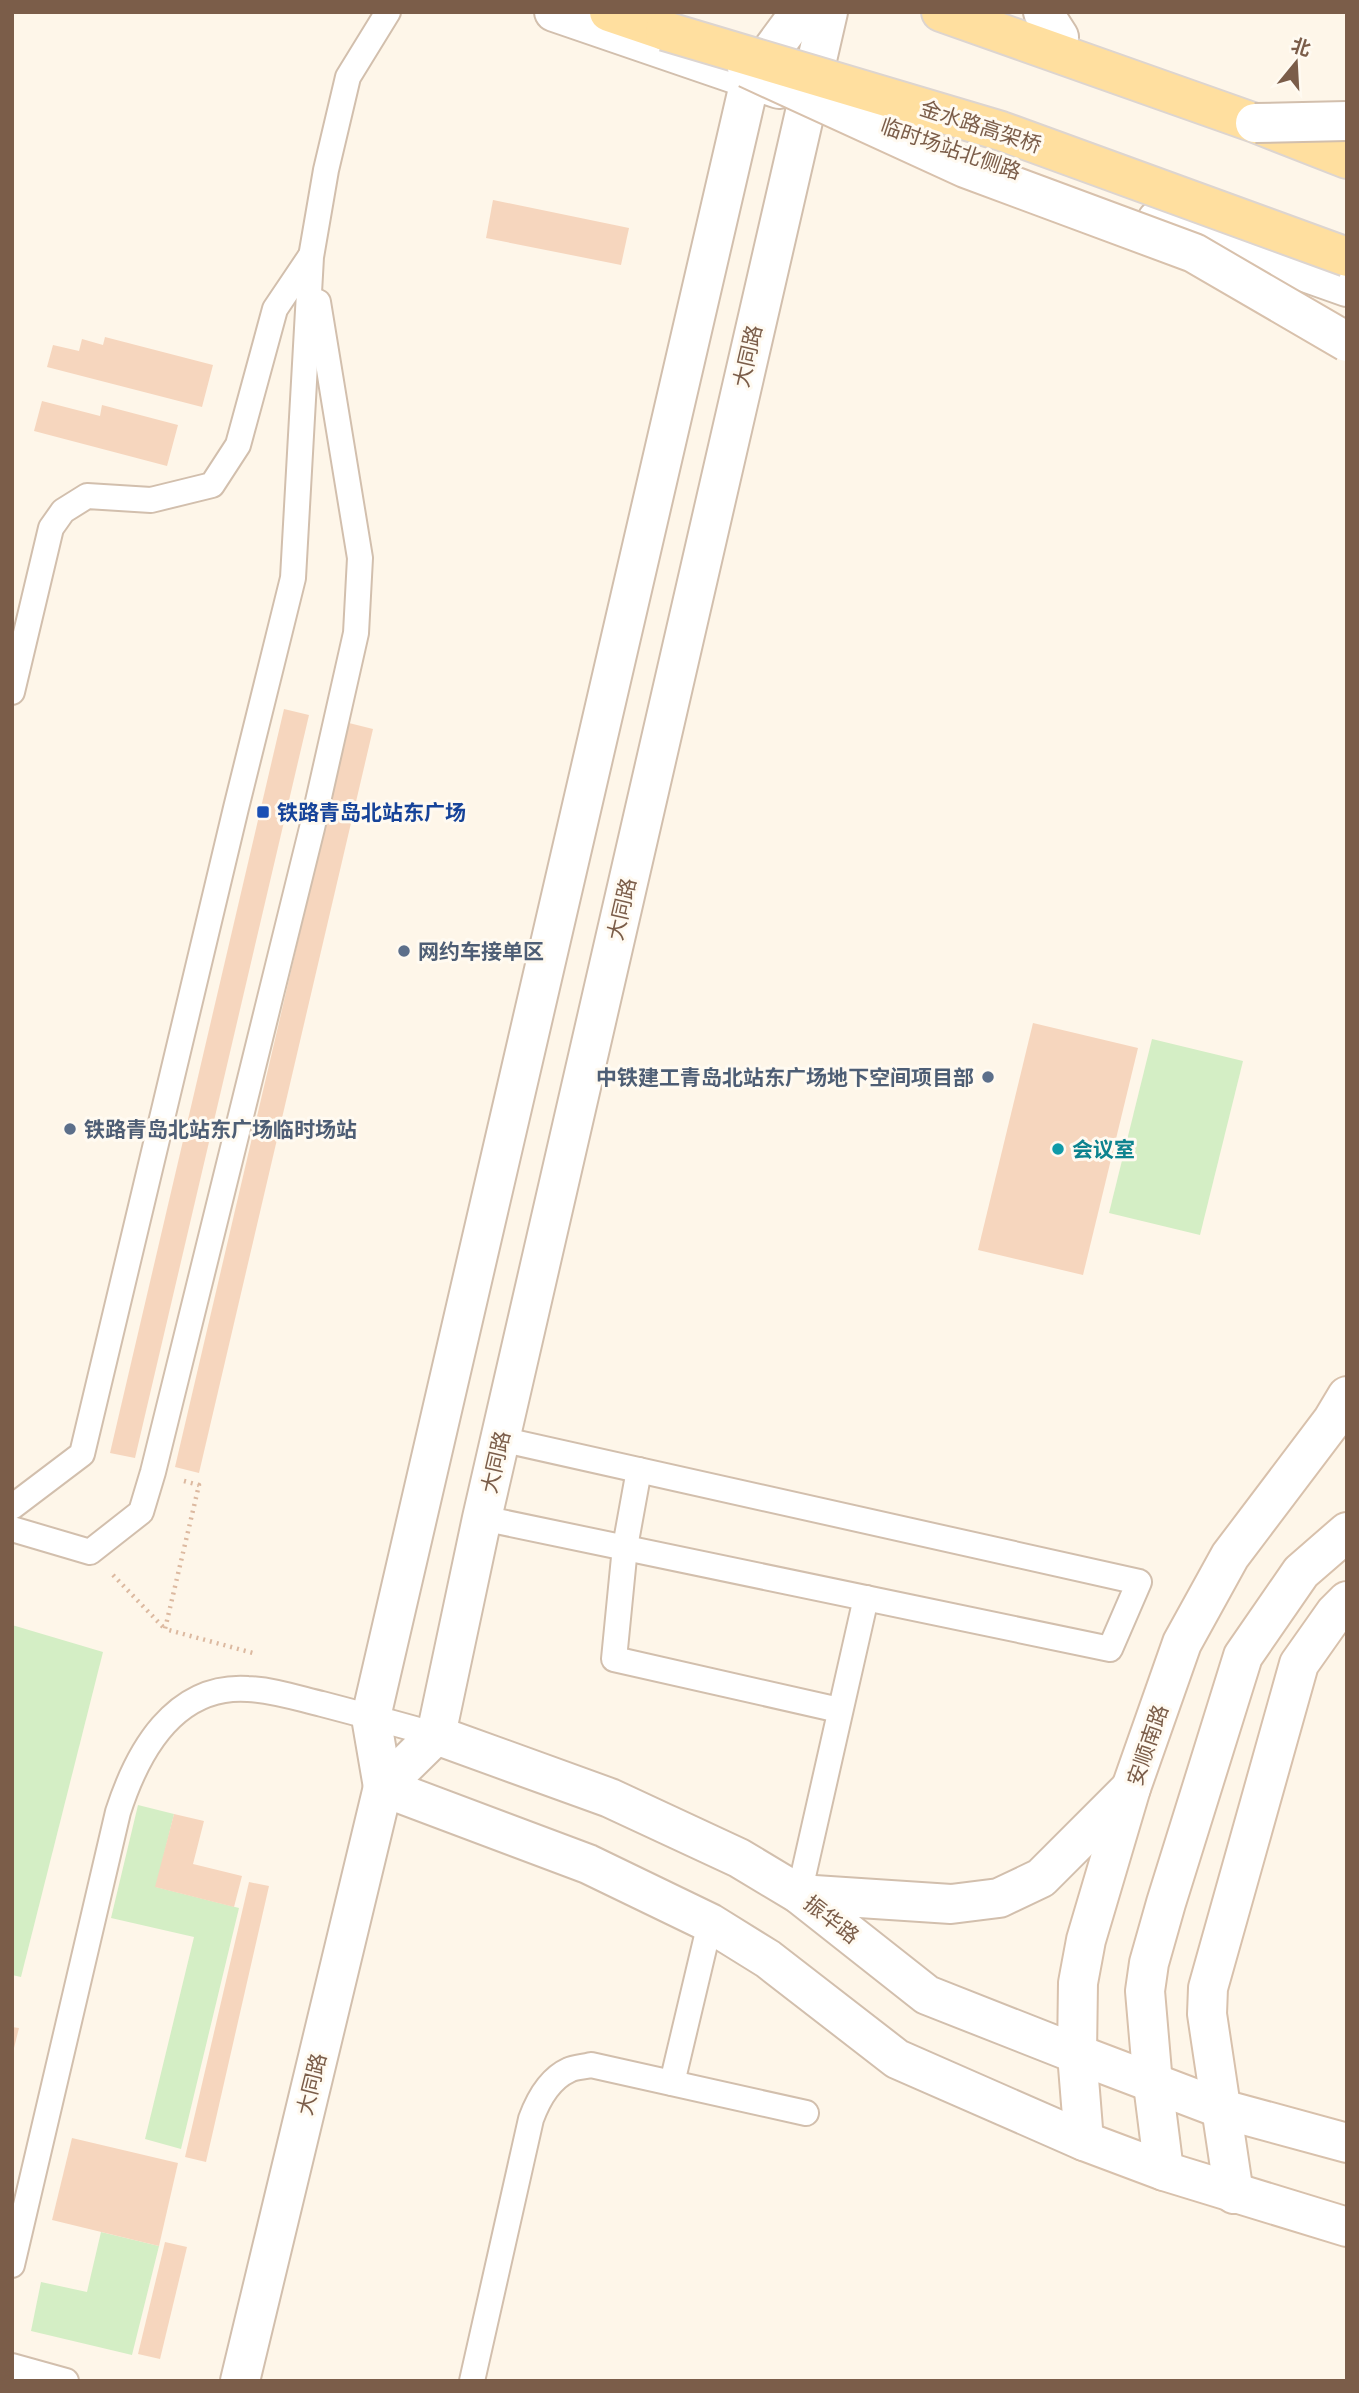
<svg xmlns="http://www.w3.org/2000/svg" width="1359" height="2393" font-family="'Titillium Web','Noto Sans SC',sans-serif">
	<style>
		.green { fill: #d4eec5 }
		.building { fill: #f6d6be }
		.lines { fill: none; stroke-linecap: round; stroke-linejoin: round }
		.service-casing { stroke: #d2bfad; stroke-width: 28 }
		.minor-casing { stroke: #d2bfad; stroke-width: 42 }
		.tertiary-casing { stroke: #d2bfad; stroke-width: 42 }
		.secondary-casing { stroke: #d8c1ac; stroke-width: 42 }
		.primary-casing { stroke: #ddd5d0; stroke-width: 42 }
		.path { stroke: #dcb9a0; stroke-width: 4.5; stroke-dasharray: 2 5; stroke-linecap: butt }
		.service { stroke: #fff; stroke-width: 24 }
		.minor { stroke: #fff; stroke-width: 38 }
		.tertiary { stroke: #fff; stroke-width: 38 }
		.secondary { stroke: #fff; stroke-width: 38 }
		.primary { stroke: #ffdf9f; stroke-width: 38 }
		.tertiary-bridge-casing { stroke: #d2bfad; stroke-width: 42; stroke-linecap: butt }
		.secondary-bridge-casing { stroke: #d8c1ac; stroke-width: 42; stroke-linecap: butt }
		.primary-bridge-casing { stroke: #ddd5d0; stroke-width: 42; stroke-linecap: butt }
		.tertiary-bridge { stroke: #fff; stroke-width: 38 }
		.secondary-bridge { stroke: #fff; stroke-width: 38 }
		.primary-bridge { stroke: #ffdf9f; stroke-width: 38 }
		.transit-dot { fill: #1a4fb4; stroke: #fffaf1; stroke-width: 2.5 }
		.service-dot { fill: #5c6f8a; stroke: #fffaf1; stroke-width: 2.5 }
		.culture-dot { fill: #0f9aa8; stroke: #fffaf1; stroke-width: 2.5 }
		.labels { text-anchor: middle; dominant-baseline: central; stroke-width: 6; stroke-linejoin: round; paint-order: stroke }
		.street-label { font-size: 21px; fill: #7b5d49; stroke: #fffaf1 }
		.transit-label { font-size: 21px; font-weight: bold; fill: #164399; stroke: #fffaf1; text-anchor: start }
		.service-label { font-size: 21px; font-weight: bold; fill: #4e5e75; stroke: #fffaf1; text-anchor: start }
		.culture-label { font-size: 21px; font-weight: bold; fill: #0d838f; stroke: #fffaf1; text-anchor: start }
	</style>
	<rect width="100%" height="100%" fill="#fef6e9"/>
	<!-- green -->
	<g class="green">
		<polygon points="1152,1039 1243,1061 1200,1235 1109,1213"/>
		<polygon points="12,1625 103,1652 21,1977 12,1975"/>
		<polygon points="138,1805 174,1814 156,1887 239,1908 181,2149 145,2139 194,1937 111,1918"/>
		<polygon points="101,2232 159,2246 132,2355 31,2331 41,2282 87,2292"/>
	</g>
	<!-- building -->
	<g class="building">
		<polygon points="493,200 629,228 621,265 486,238"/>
		<polygon points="105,337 213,365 202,407 47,367 53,345 79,351 82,339 103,345"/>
		<polygon points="42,401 100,416 102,405 178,425 167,466 34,431"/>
		<polygon points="284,709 309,715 135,1458 110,1453"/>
		<polygon points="349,723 373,729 199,1473 175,1467"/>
		<polygon points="1033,1023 1138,1048 1083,1275 978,1250"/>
		<polygon points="174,1814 204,1821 193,1864 242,1876 234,1907 155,1887"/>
		<polygon points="249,1882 269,1886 206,2162 185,2157"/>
		<polygon points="12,2027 19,2028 13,2052 12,2052"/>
		<polygon points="72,2138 178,2163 159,2246 52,2220"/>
		<polygon points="165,2242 187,2247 160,2359 138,2354"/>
	</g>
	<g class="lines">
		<!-- service casing -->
		<g class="service-casing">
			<g id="service">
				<polyline points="12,692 51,528 63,511 87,496 151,500 212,485 238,445 275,309 310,257"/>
				<polyline points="639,1470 625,1547 614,1659 839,1710"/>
				<polyline points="12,1507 82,1454 236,808 293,578 311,257 326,170 348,77 388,12"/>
				<polyline points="482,1518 1110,1649 1139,1582 500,1439"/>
				<polyline points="12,1529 90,1552 141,1512 153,1472 312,828 356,633 360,558 318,302"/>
				<polyline points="799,1894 866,1598"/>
				<polyline points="672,2083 710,1923"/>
				<path d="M12 2265 118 1812C137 1753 174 1684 248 1689 273 1690 297 1698 322 1704 360 1714 398 1724 436 1735"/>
				<polyline points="12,2366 66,2381"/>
				<path d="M472 2381 531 2119C538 2100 549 2079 569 2070 575 2067 584 2067 591 2065L806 2113"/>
			</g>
		</g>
		<!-- minor casing -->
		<g class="minor-casing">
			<g id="minor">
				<polyline points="554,12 779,89"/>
				<polyline points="1157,220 1347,287"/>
			</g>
		</g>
		<!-- tertiary casing -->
		<g class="tertiary-casing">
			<g id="tertiary">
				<polyline points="800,12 750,80 371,1717 383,1787 588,1864 710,1923 768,1959 897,2059 1084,2141"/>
				<polyline points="1043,12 1059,37"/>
				<polyline points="436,1735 610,1798 739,1858 799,1894 927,1995 1077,2054"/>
				<polyline points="799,1894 951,1904 999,1898 1041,1878 1131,1788"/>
				<polyline points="240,2381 383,1787 436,1735 482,1518 828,12"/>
			</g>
		</g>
		<!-- secondary casing -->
		<g class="secondary-casing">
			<g id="secondary">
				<polyline points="1347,1396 1332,1421 1230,1556 1182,1643 1131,1788 1086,1940 1078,1983 1077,2054 1084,2141 1164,2171 1347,2227"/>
				<polyline points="1077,2054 1222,2109 1347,2143"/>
				<polyline points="1164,2171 1153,2084 1145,1991 1149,1963 1166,1903 1243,1656 1301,1572 1347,1532"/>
				<polyline points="1234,2194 1207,2014 1208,1988 1299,1664 1335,1613 1347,1601"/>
			</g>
		</g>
		<!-- primary casing -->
		<g class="primary-casing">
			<g id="primary">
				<polyline points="609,12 665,31"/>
				<polyline points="941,12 1255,123 1347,159"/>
			</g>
		</g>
		<!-- path -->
		<g class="path">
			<polyline points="184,1481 199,1485 165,1629 253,1653"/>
			<polyline points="113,1575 165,1629"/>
		</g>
		<!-- service -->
		<use href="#service" class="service"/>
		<!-- minor -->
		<use href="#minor" class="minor"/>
		<!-- tertiary -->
		<use href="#tertiary" class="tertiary"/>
		<!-- secondary -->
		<use href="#secondary" class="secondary"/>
		<!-- primary -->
		<use href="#primary" class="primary"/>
		<!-- tertiary-bridge casing -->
		<g class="tertiary-bridge-casing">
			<polyline id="tertiary-bridge" points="1255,123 1347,121"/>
		</g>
		<!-- secondary-bridge casing -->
		<g class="secondary-bridge-casing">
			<polyline id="secondary-bridge" points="747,68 965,168 1194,253 1347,342"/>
		</g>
		<!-- primary-bridge casing -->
		<g class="primary-bridge-casing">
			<polyline id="primary-bridge" points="665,31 1001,131 1347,257"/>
		</g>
		<!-- tertiary-bridge -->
		<use href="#tertiary-bridge" class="tertiary-bridge"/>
		<!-- secondary-bridge -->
		<use href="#secondary-bridge" class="secondary-bridge"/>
		<!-- primary-bridge -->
		<use href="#primary-bridge" class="primary-bridge"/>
	</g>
	<!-- markers -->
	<rect class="transit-dot" x="256" y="805" width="14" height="14" rx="3.5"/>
	<g class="service-dot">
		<circle cx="404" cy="951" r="7"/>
		<circle cx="988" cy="1077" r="7"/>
		<circle cx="70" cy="1129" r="7"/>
	</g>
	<circle class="culture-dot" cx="1058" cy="1149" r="7"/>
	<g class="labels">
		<!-- street labels -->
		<g class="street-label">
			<text transform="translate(981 126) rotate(18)">金水路高架桥</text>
			<text transform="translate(951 148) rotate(19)">临时场站北侧路</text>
			<text transform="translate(747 356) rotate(-77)">大同路</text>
			<text transform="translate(621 909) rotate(-77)">大同路</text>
			<text transform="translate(495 1462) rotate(-77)">大同路</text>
			<text transform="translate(1147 1745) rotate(-71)">安顺南路</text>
			<text transform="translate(832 1919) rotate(38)">振华路</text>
			<text transform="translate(311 2084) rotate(-76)">大同路</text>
		</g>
		<!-- transit labels -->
		<g class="transit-label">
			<text x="277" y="812">铁路青岛北站东广场</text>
		</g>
		<!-- service labels -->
		<g class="service-label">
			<text x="418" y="951">网约车接单区</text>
			<text x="974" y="1077" text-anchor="end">中铁建工青岛北站东广场地下空间项目部</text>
			<text x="84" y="1129">铁路青岛北站东广场临时场站</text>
		</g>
		<!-- culture labels -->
		<g class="culture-label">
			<text x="1072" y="1149">会议室</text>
		</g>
	</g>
	<!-- border -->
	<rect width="1359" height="2393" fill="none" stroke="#7b5d49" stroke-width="28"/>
	<!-- north arrow -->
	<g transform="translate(1296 63) rotate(18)" stroke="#fffaf1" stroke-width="5" paint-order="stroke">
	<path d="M0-5L12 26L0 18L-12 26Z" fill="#7b5d49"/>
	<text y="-10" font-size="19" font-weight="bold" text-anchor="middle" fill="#7b5d49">北</text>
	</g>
</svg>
